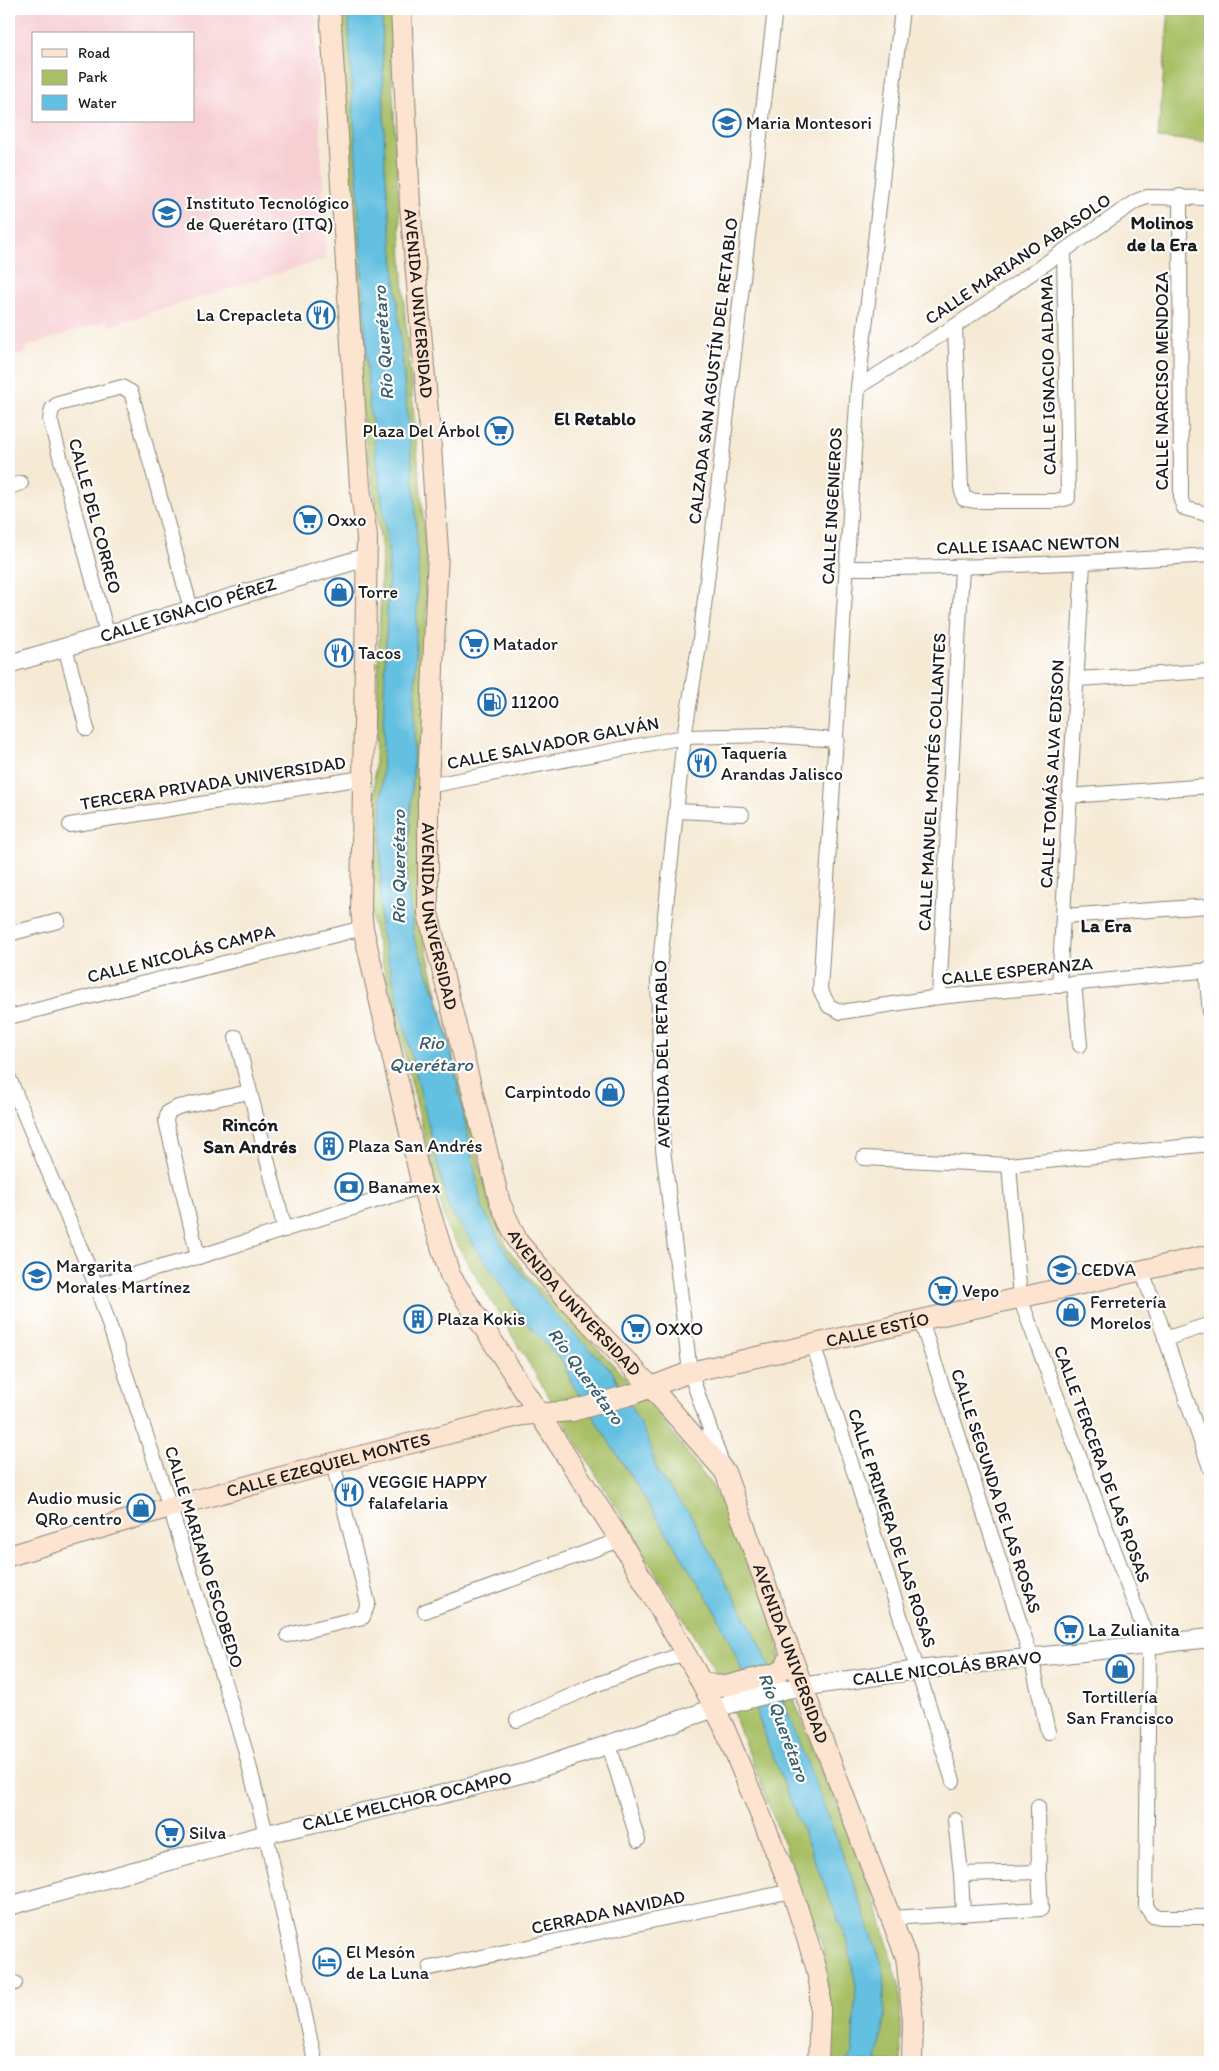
<svg xmlns="http://www.w3.org/2000/svg" width="1219" height="2071" font-family="Itim,sans-serif">
	<style>
		.built { fill: #f7cfd3; fill-rule: evenodd }
		.green { fill: #a8c065; stroke: #626e40 }
		.water { fill: #64c0e1; stroke: #406e7e }
		.lines { fill: none; stroke-linecap: round; stroke-linejoin: round }
		.minor-casing { stroke: #898378; stroke-width: 16 }
		.tertiary-casing { stroke: #898378; stroke-width: 20 }
		.secondary-casing { stroke: #898378; stroke-width: 22 }
		.minor { stroke: #fff; stroke-width: 14 }
		.tertiary { stroke: #fff; stroke-width: 18 }
		.secondary { stroke: #fde4d0; stroke-width: 20 }
		.labels { text-anchor: middle; dominant-baseline: central; stroke-width: 4.5; stroke-linejoin: round; paint-order: stroke }
		.poi-label { font-size: 18px; fill: #1c1c1c; stroke: #fff; text-anchor: start }
		.street-label { font-size: 18px; fill: #1c1c1c; stroke: #fff }
		.neighbourhood-label { font-size: 19px; font-weight: bold; fill: #1c1c1c; stroke: #fff }
		.water-label { font-size: 19px; font-style: italic; fill: #395e6b; stroke: #fff }
	</style>
	<rect width="100%" height="100%" fill="#fff"/>
	<filter id="ink" filterUnits="userSpaceOnUse"><feTurbulence type="fractalNoise" baseFrequency=".02" numOctaves="2"/><feDisplacementMap in="SourceGraphic" scale="10" xChannelSelector="R" yChannelSelector="G"/><feConvolveMatrix kernelMatrix="1 2 1 2 8 2 1 2 1" color-interpolation-filters="sRGB"/></filter>
	<filter id="wash" filterUnits="userSpaceOnUse"><feTurbulence type="fractalNoise" baseFrequency=".0096" numOctaves="4" result="noise"/><feDisplacementMap in="SourceGraphic" scale="20" xChannelSelector="R" yChannelSelector="G"/><feGaussianBlur stdDeviation="1.12" result="paint"/><feColorMatrix in="noise" values="0 0 0 0 0 0 0 0 0 0 0 0 0 0 0 0 0 1.4 0 .05"/><feComposite in="paint" operator="in"/></filter>
	<g filter="url(#wash)">
		<rect width="100%" height="100%" fill="#f6ead5"/>
		<!-- built -->
		<path class="built" d="M9 9H315L326 259 109 326 107 320 26 347 27 353 9 359ZM34 34H194V121H34Z"/>
		<!-- green -->
		<g class="green">
			<path d="M339 9H393L391 57 405 315 428 573 419 916 433 978 489 1201 507 1247 531 1280 595 1345 656 1411 712 1486 741 1541 777 1626 779 1654 796 1705 871 1886 900 1988 901 2062H826C828 2020 832 1979 820 1938L721 1681 447 1228 370 912 382 551 363 423Z"/>
			<polygon points="1169,9 1210,9 1210,142 1158,138"/>
		</g>
		<!-- water -->
		<polygon class="water" points="348,9 382,9 385,166 415,499 418,565 413,772 407,881 414,939 437,997 451,1051 482,1207 508,1256 552,1311 612,1371 648,1439 658,1474 692,1517 764,1652 854,1883 883,1968 885,2018 877,2062 846,2062 852,2054 856,1986 848,1944 769,1747 739,1663 714,1608 573,1385 562,1361 525,1321 448,1206 380,926 383,723 389,556 369,402"/>
	</g>
	<g filter="url(#ink)">
		<g class="lines">
			<!-- minor casing -->
			<g class="minor-casing">
				<g id="minor">
					<polyline points="902,9 858,387 820,990 829,1006 841,1012 939,997 1210,970"/>
					<polyline points="1180,196 1181,500 1184,508 1210,515"/>
					<polyline points="955,326 961,487 964,499 976,501 1055,501 1068,498 1064,252"/>
					<polyline points="858,387 955,326 1136,201 1147,197 1210,198"/>
					<polyline points="9,487 21,483"/>
					<path d="M848 568C969 568 1089 563 1210 555"/>
					<polyline points="107,633 50,419 52,409 58,404 122,387 131,392 191,609"/>
					<polyline points="65,647 87,729"/>
					<polyline points="1077,679 1210,671"/>
					<polyline points="428,786 684,737 769,735 837,740"/>
					<polyline points="1068,796 1210,786"/>
					<polyline points="676,811 742,814"/>
					<polyline points="70,825 362,778"/>
					<polyline points="1063,916 1210,906"/>
					<polyline points="9,934 58,921"/>
					<polyline points="1206,970 1210,1013"/>
					<polyline points="1074,984 1080,1045"/>
					<polyline points="1059,986 1083,563"/>
					<polyline points="939,997 962,568"/>
					<polyline points="9,1017 363,928"/>
					<polyline points="236,1037 285,1230"/>
					<polyline points="9,1078 96,1285 168,1501 245,1749 266,1834 315,2062"/>
					<polyline points="864,1158 1009,1165 1210,1144"/>
					<polyline points="1009,1165 1020,1298 1149,1643 1146,1906 1152,1915 1161,1917 1210,1917"/>
					<polyline points="198,1257 166,1121 168,1112 178,1107 249,1092"/>
					<polyline points="1142,1270 1210,1468"/>
					<polyline points="96,1285 198,1257 422,1186"/>
					<polyline points="921,1321 1031,1657 1048,1732"/>
					<polyline points="1165,1339 1210,1324"/>
					<polyline points="813,1344 953,1781"/>
					<polyline points="722,1464 690,1372 663,1149 658,981 684,737 700,640 775,9"/>
					<polyline points="425,1611 620,1540"/>
					<polyline points="288,1635 363,1617 368,1603 333,1463"/>
					<polyline points="517,1720 595,1685 685,1653"/>
					<polyline points="609,1745 638,1840"/>
					<polyline points="1038,1807 1039,1872"/>
					<polyline points="961,1874 963,1914"/>
					<polyline points="891,1918 1041,1909 1039,1872 961,1874 955,1820"/>
					<polyline points="430,1968 792,1891"/>
					<polyline points="9,1984 15,1983"/>
				</g>
			</g>
			<!-- tertiary casing -->
			<g class="tertiary-casing">
				<g id="tertiary">
					<polyline points="9,664 367,557"/>
					<polyline points="9,1906 266,1834 439,1795 528,1772 715,1708 787,1689 918,1670 1210,1638"/>
				</g>
			</g>
			<!-- secondary casing -->
			<g class="secondary-casing">
				<g id="secondary">
					<polyline points="330,9 360,487 367,536 361,909 363,928 422,1186 450,1275 620,1540 696,1672 724,1727 792,1891 816,1967 820,1987 820,2013 818,2062"/>
					<path id="s1" d="M401 9 410 205 431 446 438 551 428 786V913L500 1203 518 1242 567 1299 651 1387 725 1472 817 1726 906 1957 913 2020 912 2062"/>
					<path id="s2" d="M9 1556 170 1507 333 1463 522 1415 572 1411 633 1394 690 1372 1210 1255"/>
					<polyline points="701,1681 712,1685 726,1686 777,1673 785,1667 791,1654"/>
				</g>
			</g>
			<!-- minor -->
			<use href="#minor" class="minor"/>
			<!-- tertiary -->
			<use href="#tertiary" class="tertiary"/>
			<!-- secondary -->
			<use href="#secondary" class="secondary"/>
		</g>
	</g>
	<!-- icons -->
	<defs>
		<g id="school-ring" transform="scale(1.4375)"><circle r="9.5" fill="#fff" stroke="#1f6fb2" stroke-width="1.5"/><path d="M0-5L7-2L0 1L-7-2ZM-4 1L0 2.5L4 1V4Q0 6-4 4Z" fill="#1f6fb2"/></g>
		<g id="university-ring" transform="scale(1.4375)"><circle r="9.5" fill="#fff" stroke="#1f6fb2" stroke-width="1.5"/><path d="M0-5L7-2L0 1L-7-2ZM-4 1L0 2.5L4 1V4Q0 6-4 4Z" fill="#1f6fb2"/></g>
		<g id="restaurant-ring" transform="scale(1.4375)"><circle r="9.5" fill="#fff" stroke="#1f6fb2" stroke-width="1.5"/><path d="M-5-6h1v4h1v-4h1v4h1v-4h1v5L-1.5 .5V6h-2V.5L-5-1ZM5-6V6H3V1.5H1.5Q1.5-4 5-6Z" fill="#1f6fb2"/></g>
		<g id="supermarket-ring" transform="scale(1.4375)"><circle r="9.5" fill="#fff" stroke="#1f6fb2" stroke-width="1.5"/><path d="M-6-5.5h2.5l.6 2H6L4.5 2H-2.5L-4.4-4H-6ZM-1.5 3.2a1.3 1.3 0 1 0 .1 0ZM3 3.2a1.3 1.3 0 1 0 .1 0Z" fill="#1f6fb2"/></g>
		<g id="shop-ring" transform="scale(1.4375)"><circle r="9.5" fill="#fff" stroke="#1f6fb2" stroke-width="1.5"/><path d="M-5-2.5h2.3a2.7 3.5 0 0 1 5.4 0H5L5.5 6h-11ZM-1.5-2.5h3a1.5 2.3 0 0 0-3 0Z" fill="#1f6fb2"/></g>
		<g id="fuel-ring" transform="scale(1.4375)"><circle r="9.5" fill="#fff" stroke="#1f6fb2" stroke-width="1.5"/><path d="M-5.5-6h7V0h2V4h1.3V-2.5L3-4.5l.8-.8L6-3V5H2.5V1h-1V6h-7ZM-4.2-4.7v3.2H.2V-4.7Z" fill="#1f6fb2"/></g>
		<g id="building-ring" transform="scale(1.4375)"><circle r="9.5" fill="#fff" stroke="#1f6fb2" stroke-width="1.5"/><path d="M-4-6H4V6H1V3H-1V6H-4ZM-2.5-4.3h1.7v1.8h-1.7ZM.8-4.3h1.7v1.8H.8ZM-2.5-1h1.7V.8h-1.7ZM.8-1h1.7V.8H.8Z" fill="#1f6fb2"/></g>
		<g id="bank-ring" transform="scale(1.4375)"><circle r="9.5" fill="#fff" stroke="#1f6fb2" stroke-width="1.5"/><path d="M-6-4H6V4H-6ZM0-2.3a2.3 2.3 0 1 0 0 4.6a2.3 2.3 0 1 0 0-4.6Z" fill="#1f6fb2"/></g>
		<g id="hotel-ring" transform="scale(1.4375)"><circle r="9.5" fill="#fff" stroke="#1f6fb2" stroke-width="1.5"/><path d="M-6-4.5h1.5V1H6V5H4.5V3h-9V5H-6ZM-4 0a1.8 1.8 0 1 1 3.6 0ZM.5 0V-2.5h3Q6-2.5 6 0Z" fill="#1f6fb2"/></g>
	</defs>
	<g fill-rule="evenodd">
		<use href="#school-ring" x="727" y="123"/>
		<use href="#university-ring" x="167" y="213"/>
		<use href="#restaurant-ring" x="321" y="315"/>
		<use href="#supermarket-ring" x="499" y="431"/>
		<use href="#supermarket-ring" x="308" y="520"/>
		<use href="#shop-ring" x="339" y="592"/>
		<use href="#supermarket-ring" x="474" y="644"/>
		<use href="#restaurant-ring" x="339" y="653"/>
		<use href="#fuel-ring" x="492" y="702"/>
		<use href="#restaurant-ring" x="702" y="763"/>
		<use href="#shop-ring" x="610" y="1092"/>
		<use href="#building-ring" x="329" y="1146"/>
		<use href="#bank-ring" x="349" y="1187"/>
		<use href="#school-ring" x="1062" y="1270"/>
		<use href="#university-ring" x="37" y="1276"/>
		<use href="#supermarket-ring" x="943" y="1291"/>
		<use href="#shop-ring" x="1071" y="1312"/>
		<use href="#building-ring" x="418" y="1319"/>
		<use href="#supermarket-ring" x="636" y="1329"/>
		<use href="#restaurant-ring" x="349" y="1492"/>
		<use href="#shop-ring" x="141" y="1508"/>
		<use href="#supermarket-ring" x="1069" y="1630"/>
		<use href="#shop-ring" x="1120" y="1669"/>
		<use href="#supermarket-ring" x="170" y="1833"/>
		<use href="#hotel-ring" x="327" y="1962"/>
	</g>
	<g class="labels">
		<!-- poi labels -->
		<g class="poi-label">
			<text x="746" y="123">Maria Montesori</text>
			<text x="186" y="203">Instituto Tecnológico<tspan x="186" dy="21">de Querétaro (ITQ)</tspan></text>
			<text x="302" y="315" text-anchor="end">La Crepacleta</text>
			<text x="480" y="431" text-anchor="end">Plaza Del Árbol</text>
			<text x="327" y="520">Oxxo</text>
			<text x="358" y="592">Torre</text>
			<text x="493" y="644">Matador</text>
			<text x="358" y="653">Tacos</text>
			<text x="511" y="702">11200</text>
			<text x="721" y="753">Taquería<tspan x="721" dy="21">Arandas Jalisco</tspan></text>
			<text x="591" y="1092" text-anchor="end">Carpintodo</text>
			<text x="348" y="1146">Plaza San Andrés</text>
			<text x="368" y="1187">Banamex</text>
			<text x="56" y="1266">Margarita<tspan x="56" dy="21">Morales Martínez</tspan></text>
			<text x="1081" y="1270">CEDVA</text>
			<text x="962" y="1291">Vepo</text>
			<text x="1090" y="1302">Ferretería<tspan x="1090" dy="21">Morelos</tspan></text>
			<text x="437" y="1319">Plaza Kokis</text>
			<text x="655" y="1329">OXXO</text>
			<text x="368" y="1482">VEGGIE HAPPY<tspan x="368" dy="21">falafelaria</tspan></text>
			<text x="122" y="1498" text-anchor="end">Audio music<tspan x="122" dy="21">QRo centro</tspan></text>
			<text x="1088" y="1630">La Zulianita</text>
			<text x="1120" y="1697" text-anchor="middle">Tortillería<tspan x="1120" dy="21">San Francisco</tspan></text>
			<text x="189" y="1833">Silva</text>
			<text x="346" y="1952">El Mesón<tspan x="346" dy="21">de La Luna</tspan></text>
		</g>
		<!-- street labels -->
		<g class="street-label">
			<text transform="translate(1018 259) rotate(-34)">CALLE MARIANO ABASOLO</text>
			<text stroke="none"><textPath href="#s1" startOffset="295">AVENIDA UNIVERSIDAD</textPath></text>
			<text transform="translate(713 371) rotate(-83)">CALZADA SAN AGUSTÍN DEL RETABLO</text>
			<text transform="translate(1048 375) rotate(-91)">CALLE IGNACIO ALDAMA</text>
			<text transform="translate(1162 381) rotate(-90)">CALLE NARCISO MENDOZA</text>
			<text transform="translate(832 506) rotate(-87)">CALLE INGENIEROS</text>
			<text transform="translate(95 516) rotate(75)">CALLE DEL CORREO</text>
			<text transform="translate(1028 545) rotate(-2)">CALLE ISAAC NEWTON</text>
			<text transform="translate(188 610) rotate(-17)">CALLE IGNACIO PÉREZ</text>
			<text transform="translate(553 743) rotate(-11)">CALLE SALVADOR GALVÁN</text>
			<text transform="translate(1052 774) rotate(-87)">CALLE TOMÁS ALVA EDISON</text>
			<text transform="translate(932 782) rotate(-87)">CALLE MANUEL MONTÉS COLLANTES</text>
			<text transform="translate(213 783) rotate(-9)">TERCERA PRIVADA UNIVERSIDAD</text>
			<text stroke="none"><textPath href="#s1" startOffset="910">AVENIDA UNIVERSIDAD</textPath></text>
			<text transform="translate(181 954) rotate(-14)">CALLE NICOLÁS CAMPA</text>
			<text transform="translate(1017 971) rotate(-6)">CALLE ESPERANZA</text>
			<text transform="translate(662 1054) rotate(-91)">AVENIDA DEL RETABLO</text>
			<text stroke="none"><textPath href="#s1" startOffset="1330">AVENIDA UNIVERSIDAD</textPath></text>
			<text stroke="none"><textPath href="#s2" startOffset="899">CALLE ESTÍO</textPath></text>
			<text transform="translate(1102 1464) rotate(70)">CALLE TERCERA DE LAS ROSAS</text>
			<text stroke="none"><textPath href="#s2" startOffset="332">CALLE EZEQUIEL MONTES</textPath></text>
			<text transform="translate(996 1491) rotate(72)">CALLE SEGUNDA DE LAS ROSAS</text>
			<text transform="translate(892 1528) rotate(72)">CALLE PRIMERA DE LAS ROSAS</text>
			<text transform="translate(204 1557) rotate(73)">CALLE MARIANO ESCOBEDO</text>
			<text stroke="none"><textPath href="#s1" startOffset="1750">AVENIDA UNIVERSIDAD</textPath></text>
			<text transform="translate(947 1668) rotate(-7)">CALLE NICOLÁS BRAVO</text>
			<text transform="translate(407 1801) rotate(-13)">CALLE MELCHOR OCAMPO</text>
			<text transform="translate(608 1912) rotate(-12)">CERRADA NAVIDAD</text>
		</g>
		<!-- neighbourhood labels -->
		<g class="neighbourhood-label">
			<text x="1162" y="222">Molinos<tspan x="1162" dy="22">de la Era</tspan></text>
			<text x="595" y="418">El Retablo</text>
			<text x="1106" y="925">La Era</text>
			<text x="250" y="1124">Rincón<tspan x="250" dy="22">San Andrés</tspan></text>
		</g>
		<!-- water labels -->
		<g class="water-label">
			<text transform="translate(383 343) rotate(-94)">Río Querétaro</text>
			<text transform="translate(398 867) rotate(-90)">Río Querétaro</text>
			<text x="431" y="1042">Rio<tspan x="431" dy="22">Querétaro</tspan></text>
			<text transform="translate(586 1376) rotate(54)">Río Querétaro</text>
			<text transform="translate(784 1727) rotate(70)">Río Querétaro</text>
		</g>
	</g>
	<!-- margin -->
	<rect width="1219" height="2071" fill="none" stroke="#fff" stroke-width="30"/>
	<!-- legend -->
	<rect x="32" y="32" width="162" height="90" fill="#ffffff" stroke="#a4a4a4"/>
	<rect x="42" y="49" width="25" height="8" fill="#fde4d0" stroke="#a4a4a4"/>
	<text x="78" y="58" font-size="15" fill="#1c1c1c">Road</text>
	<rect x="42" y="70" width="25" height="15" fill="#a8c065" stroke="#a4a4a4"/>
	<text x="78" y="82" font-size="15" fill="#1c1c1c">Park</text>
	<rect x="42" y="95" width="25" height="15" fill="#64c0e1" stroke="#a4a4a4"/>
	<text x="78" y="108" font-size="15" fill="#1c1c1c">Water</text>
</svg>
